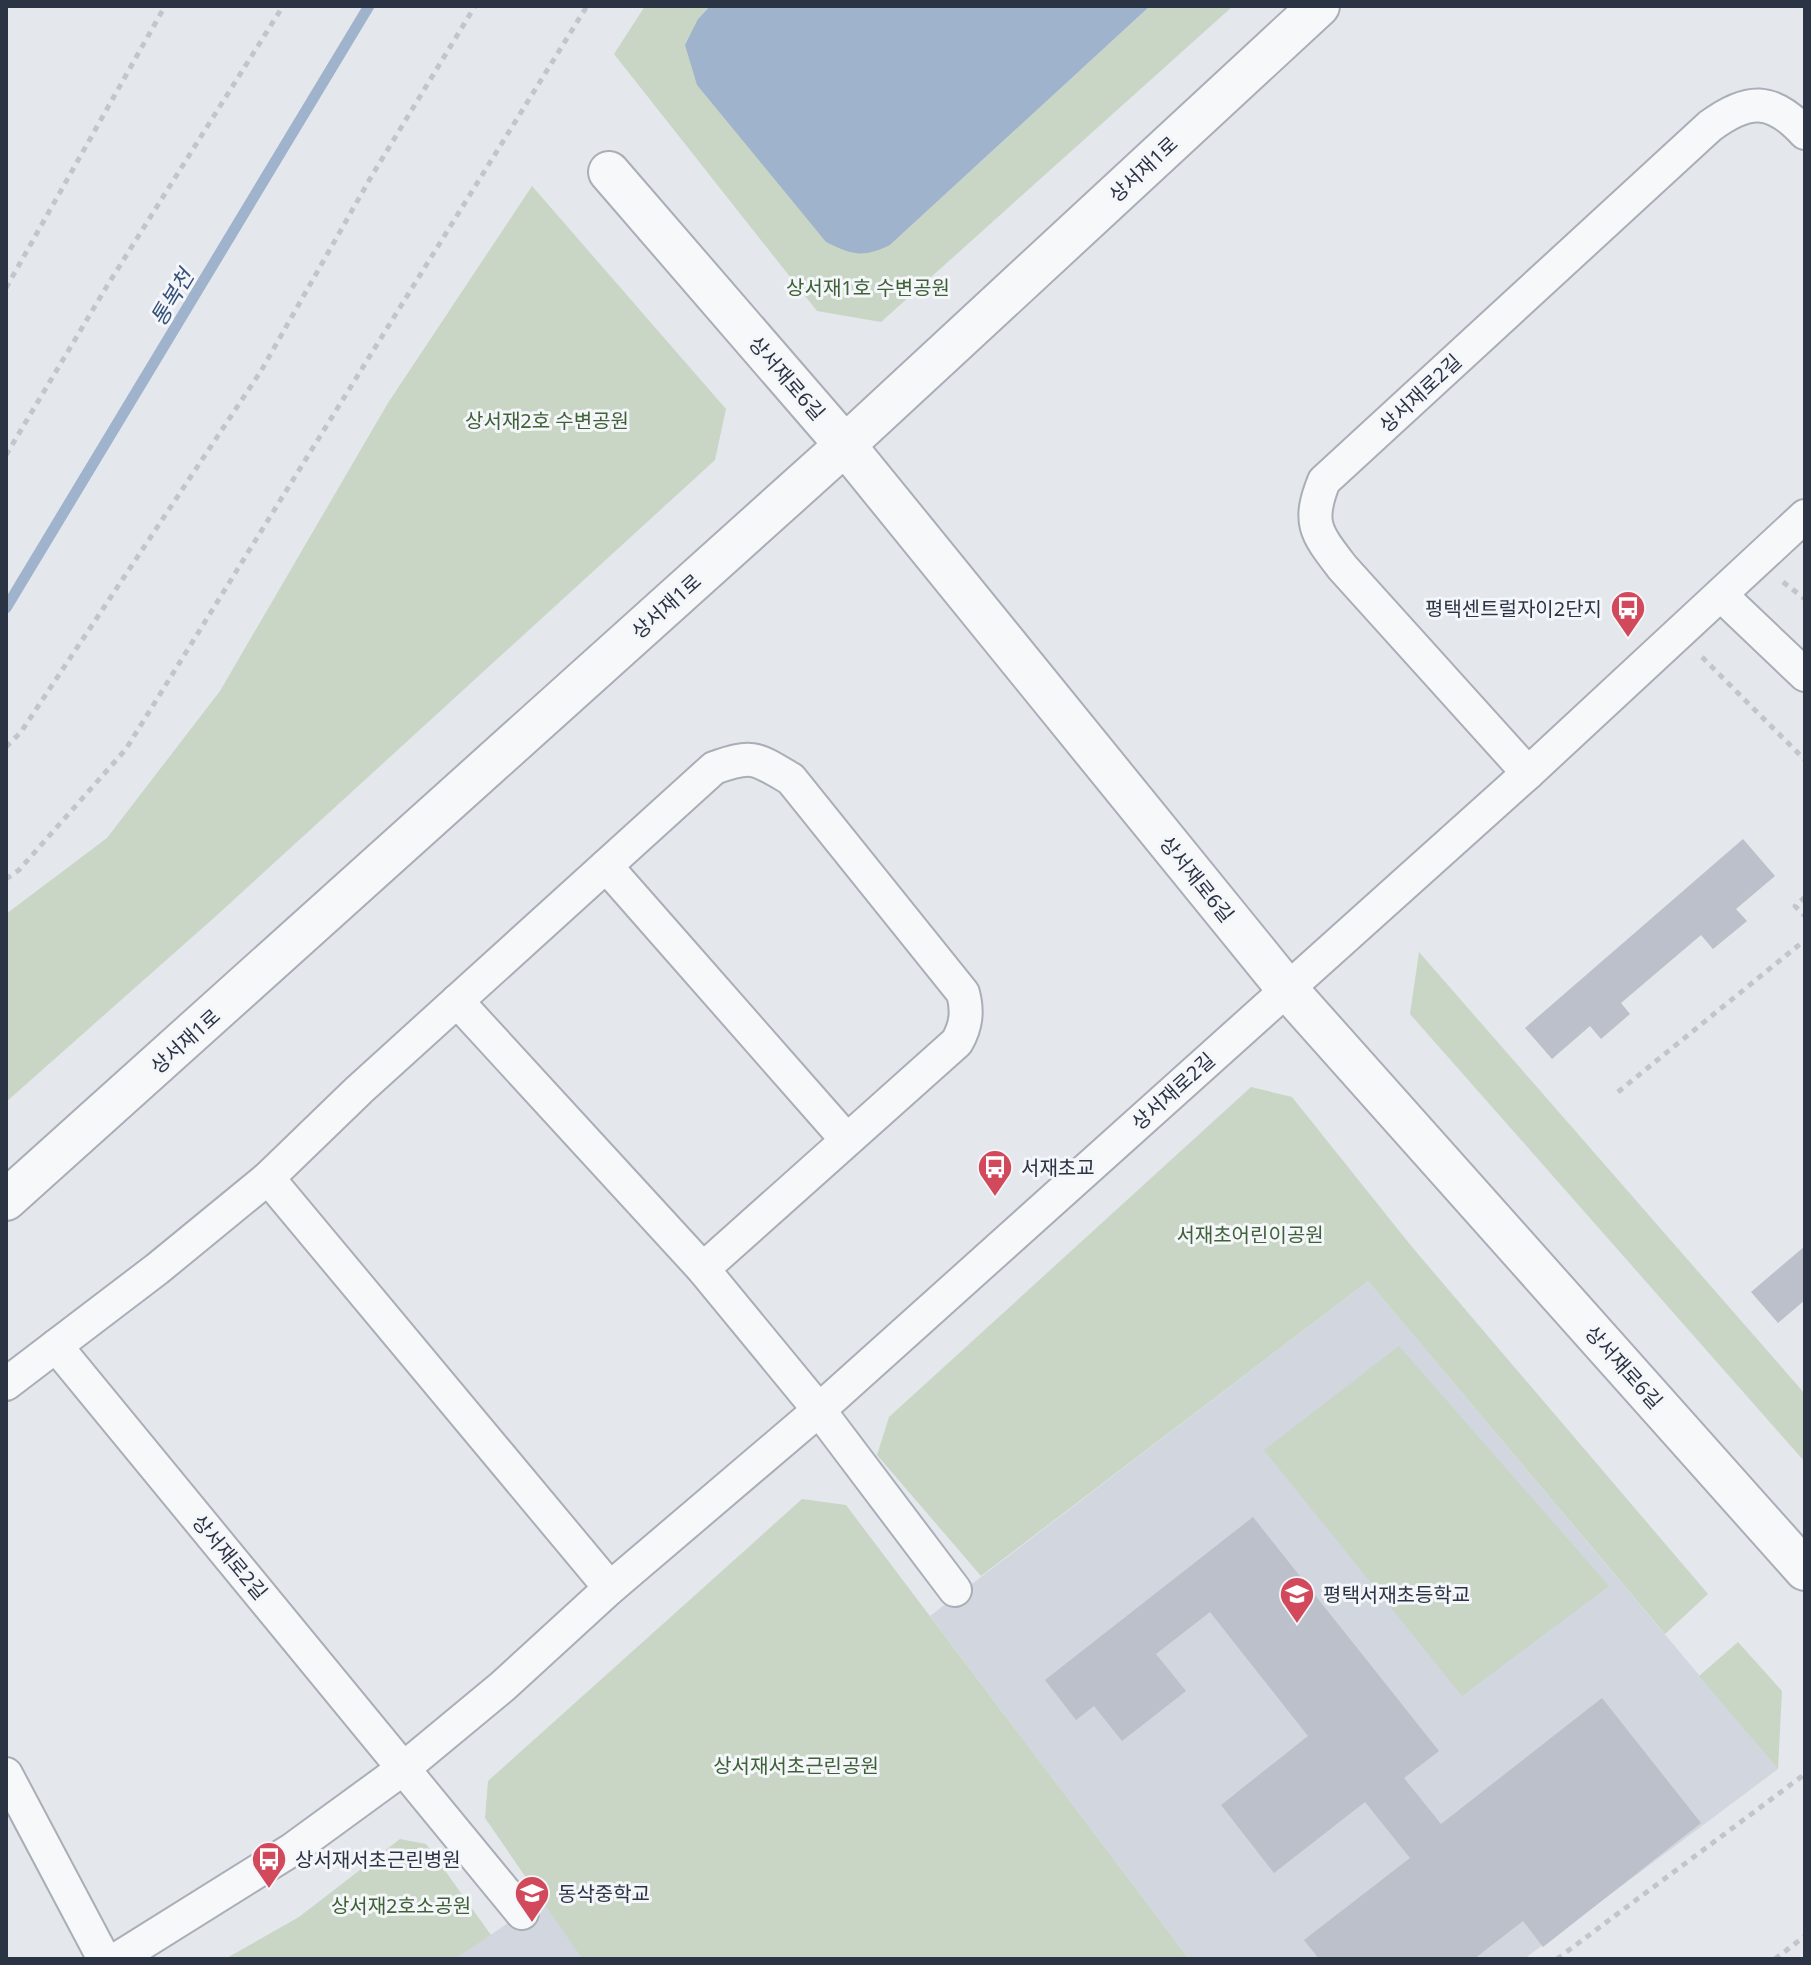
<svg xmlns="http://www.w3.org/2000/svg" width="1811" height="1965" font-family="'Noto Sans','Noto Sans KR',sans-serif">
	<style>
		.built { fill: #d2d6de }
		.green { fill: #c9d6c5 }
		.water { fill: #9fb4cc }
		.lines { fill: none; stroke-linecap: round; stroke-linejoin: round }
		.stream { stroke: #9fb4cc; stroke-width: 11 }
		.building { fill: #bbc0ca }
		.minor-casing { stroke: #a9aeb7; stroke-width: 36 }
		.tertiary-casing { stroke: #a9aeb7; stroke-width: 44 }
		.path { stroke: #c2c5cb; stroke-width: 5; stroke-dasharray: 6 6; stroke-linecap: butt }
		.minor { stroke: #f7f8fa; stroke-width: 32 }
		.tertiary { stroke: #f7f8fa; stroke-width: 40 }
		.labels { text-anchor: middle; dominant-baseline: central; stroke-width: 6; stroke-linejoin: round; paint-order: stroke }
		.street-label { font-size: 20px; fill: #2b3445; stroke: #f4f6f9 }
		.park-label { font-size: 20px; fill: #3f6138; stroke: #f4f6f9 }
		.poi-label { font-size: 20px; fill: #2b3445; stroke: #f4f6f9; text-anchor: start }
		.water-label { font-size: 22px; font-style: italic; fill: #34527a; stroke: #f4f6f9 }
	</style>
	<rect width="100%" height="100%" fill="#e4e7ec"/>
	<!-- built -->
	<g class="built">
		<polygon points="1368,1281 1778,1769 1524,1959 1189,1959 930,1616"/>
		<polygon points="542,1900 582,1959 455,1959"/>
	</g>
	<!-- green -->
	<g class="green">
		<polygon points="645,6 710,6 698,19 890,245 1150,6 1233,6 881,322 817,311 614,54"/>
		<polygon points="532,186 726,409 715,460 216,916 6,1102 6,914 107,838 220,691 388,403"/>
		<polygon points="1419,952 1805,1394 1805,1462 1410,1014"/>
		<polygon points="1251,1087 1292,1097 1412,1247 1708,1594 1665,1634 1368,1281 981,1576 877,1455 889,1417"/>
		<polygon points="1399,1346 1609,1586 1462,1696 1264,1450"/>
		<polygon points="802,1499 846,1505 1189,1959 582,1959 485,1818 488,1781"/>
		<polygon points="1738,1642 1782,1691 1778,1769 1699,1676"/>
		<polygon points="400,1839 426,1844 491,1935 455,1959 225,1959 299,1917"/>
	</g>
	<!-- water -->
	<path class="water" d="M710 6H1150L890 245C863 258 852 255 826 242L697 85 685 45 698 19Z"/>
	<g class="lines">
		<!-- stream -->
		<polyline class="stream" points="6,608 369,6"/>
	</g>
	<!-- building -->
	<g class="building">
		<polygon points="1743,839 1775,876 1736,909 1747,921 1713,949 1701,935 1621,1003 1630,1014 1601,1039 1590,1026 1552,1059 1525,1028"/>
		<polygon points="1805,1246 1805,1300 1778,1323 1751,1292"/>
		<polygon points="1253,1517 1439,1751 1404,1778 1441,1824 1602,1698 1701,1823 1543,1947 1523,1921 1474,1959 1319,1959 1304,1940 1410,1858 1365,1802 1274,1873 1221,1805 1308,1736 1210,1612 1156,1654 1186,1691 1122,1741 1094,1706 1076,1720 1045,1680"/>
	</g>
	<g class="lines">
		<!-- minor casing -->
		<g class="minor-casing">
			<g id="minor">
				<polyline points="1721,595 1805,675"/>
				<path d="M1528 773 1342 567C1316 533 1307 523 1324 481L1710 126C1748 98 1772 97 1805 133"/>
				<polyline points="606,866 846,1139"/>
				<polyline points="457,1001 703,1269 819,1410 955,1590"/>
				<polyline points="268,1178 610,1588"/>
				<polyline points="56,1346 522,1913"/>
				<path d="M6 1384 157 1269 268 1178 359 1090 714 768C753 754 756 758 791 779L963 993C968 1012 966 1026 957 1042L703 1269"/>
				<polyline points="6,1774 104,1959"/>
				<polyline points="117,1959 293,1849 404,1768 503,1686 610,1588 819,1410 1528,773 1805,516"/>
			</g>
		</g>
		<!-- tertiary casing -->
		<g class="tertiary-casing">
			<g id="tertiary">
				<polyline points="609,172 845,445 1287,989 1805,1570"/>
				<polyline points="6,1200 845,445 1319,6"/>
			</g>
		</g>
		<!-- path -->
		<g class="path">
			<polyline points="6,288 165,6"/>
			<polyline points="6,455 107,286 283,6"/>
			<polyline points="1783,582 1805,599"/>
			<polyline points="1702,657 1805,760"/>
			<polyline points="6,747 21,732 261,371 371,177 475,6"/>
			<polyline points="6,879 19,870 126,749 587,6"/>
			<polyline points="1805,897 1795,906 1805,916"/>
			<polyline points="1618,1092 1805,940"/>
			<polyline points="1557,1959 1805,1774"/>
			<polyline points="1775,1959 1805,1936"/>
		</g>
		<!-- minor -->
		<use href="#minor" class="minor"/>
		<!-- tertiary -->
		<use href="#tertiary" class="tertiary"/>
	</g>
	<!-- icons -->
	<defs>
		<g id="bus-pin" transform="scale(1.8)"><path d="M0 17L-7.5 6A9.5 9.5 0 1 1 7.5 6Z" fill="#d1495b" stroke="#f4f6f9"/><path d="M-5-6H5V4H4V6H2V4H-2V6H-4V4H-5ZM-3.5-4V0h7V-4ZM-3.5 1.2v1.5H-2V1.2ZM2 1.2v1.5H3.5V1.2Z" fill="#fff"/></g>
		<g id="school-pin" transform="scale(1.8)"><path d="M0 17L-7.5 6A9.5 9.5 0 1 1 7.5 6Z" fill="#d1495b" stroke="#f4f6f9"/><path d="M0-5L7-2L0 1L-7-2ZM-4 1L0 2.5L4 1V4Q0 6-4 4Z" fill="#fff"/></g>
	</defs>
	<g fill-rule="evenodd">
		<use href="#bus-pin" x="1628" y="608"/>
		<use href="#bus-pin" x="995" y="1167"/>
		<use href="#school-pin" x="1297" y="1594"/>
		<use href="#bus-pin" x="269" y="1859"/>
		<use href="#school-pin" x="532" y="1893"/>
	</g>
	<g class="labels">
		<!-- street labels -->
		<g class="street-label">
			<text transform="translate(1143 169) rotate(-43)">상서재1로</text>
			<text transform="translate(787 378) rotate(49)">상서재로6길</text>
			<text transform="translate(1420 393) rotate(-43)">상서재로2길</text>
			<text transform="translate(666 606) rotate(-42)">상서재1로</text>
			<text transform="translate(1197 879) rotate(51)">상서재로6길</text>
			<text transform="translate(185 1041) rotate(-42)">상서재1로</text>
			<text transform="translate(1173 1091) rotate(-42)">상서재로2길</text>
			<text transform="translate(1624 1367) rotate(48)">상서재로6길</text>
			<text transform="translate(230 1557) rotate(50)">상서재로2길</text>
		</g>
		<!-- park labels -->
		<g class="park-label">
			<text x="868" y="287">상서재1호 수변공원</text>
			<text x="547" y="420">상서재2호 수변공원</text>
			<text x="1250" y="1234">서재초어린이공원</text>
			<text x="796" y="1765">상서재서초근린공원</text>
			<text x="401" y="1905">상서재2호소공원</text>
		</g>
		<!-- poi labels -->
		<g class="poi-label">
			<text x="1602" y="608" text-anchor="end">평택센트럴자이2단지</text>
			<text x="1021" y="1167">서재초교</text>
			<text x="1323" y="1594">평택서재초등학교</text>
			<text x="295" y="1859">상서재서초근린병원</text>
			<text x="558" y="1893">동삭중학교</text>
		</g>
		<!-- water labels -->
		<g class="water-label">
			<text transform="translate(171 297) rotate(-59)">통복천</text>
		</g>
	</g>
	<!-- border -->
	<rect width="1811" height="1965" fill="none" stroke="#2b3445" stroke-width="16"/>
</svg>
